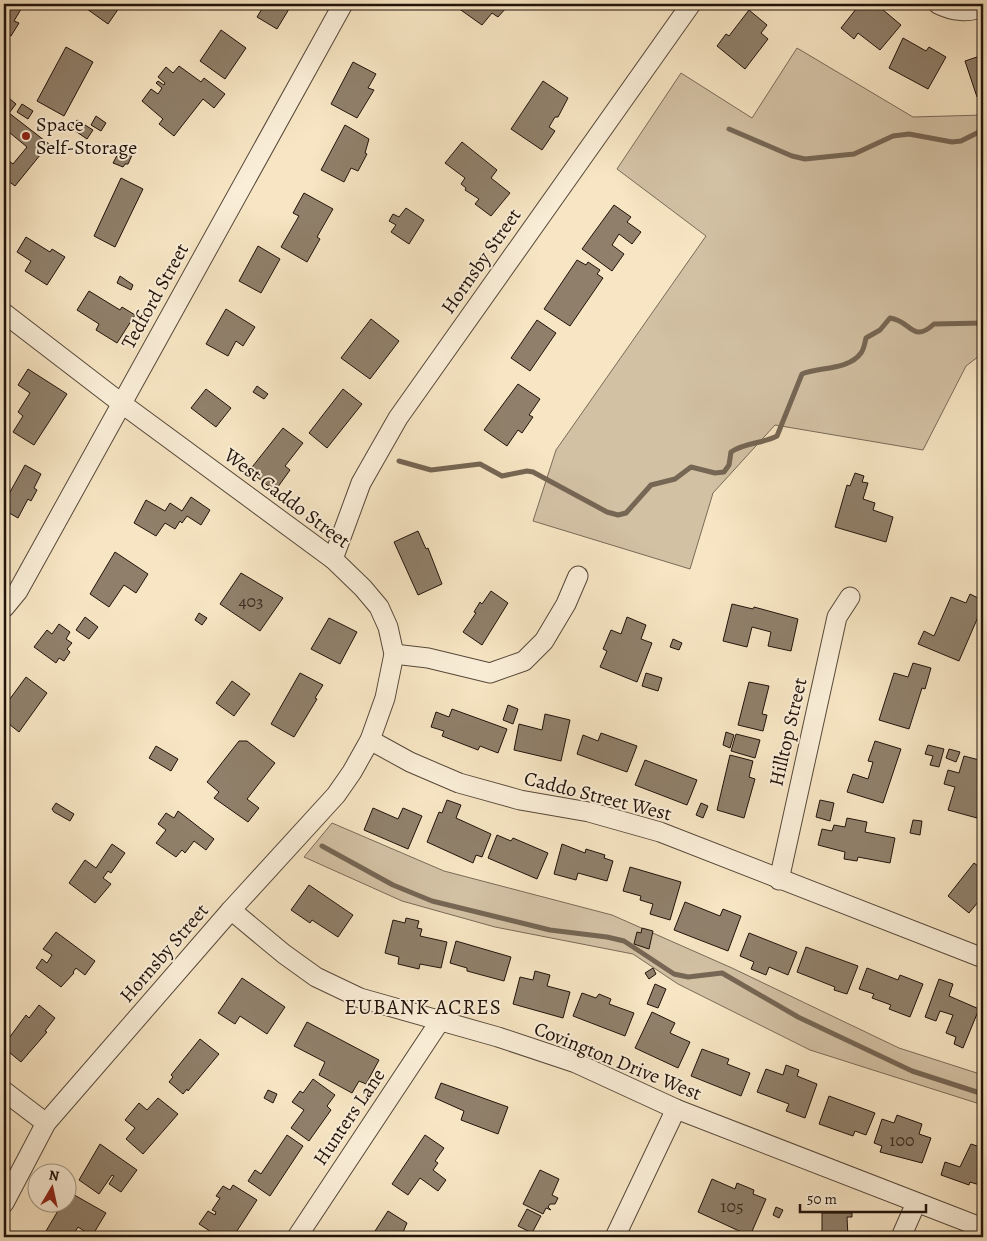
<svg xmlns="http://www.w3.org/2000/svg" width="987" height="1241" font-family="Alegreya,serif">
	<style>
		.green { fill: #d3c1a4; stroke: #7a6a58 }
		.lines { fill: none; stroke-linecap: round; stroke-linejoin: round }
		.stream { stroke: #766654; stroke-width: 5 }
		.building { fill: #90806b; stroke: #21130b }
		.street-casing { stroke: #564839; stroke-width: 21 }
		.street { stroke: #faeed8; stroke-width: 19 }
		.poi-dot { fill: #8f2418; stroke: #faeed8; stroke-width: 2 }
		.labels { text-anchor: middle; dominant-baseline: central; stroke-width: 4; stroke-linejoin: round; paint-order: stroke }
		.number-label { font-size: 18px; fill: #3d2e23 }
		.poi-label { font-size: 20px; fill: #21130b; stroke: #faeed8; text-anchor: start }
		.street-label { font-size: 20px; fill: #21130b; stroke: #faeed8 }
		.neighbourhood-label { font-size: 21px; letter-spacing: 1px; fill: #21130b; stroke: #faeed8 }
	</style>
	<rect width="100%" height="100%" fill="#f7e5c3"/>
	<filter id="stains"><feTurbulence type="fractalNoise" baseFrequency=".004" numOctaves="4"/><feColorMatrix values="0 0 0 0 .2 0 0 0 0 .09 0 0 0 0 .02 0 0 0 .5 -.17"/></filter>
	<radialGradient id="worn" r=".72"><stop offset=".6" stop-color="#630" stop-opacity="0"/><stop offset="1" stop-color="#630" stop-opacity=".3"/></radialGradient>
	<!-- green -->
	<g class="green">
		<polygon points="797,48 913,117 983,115 983,353 966,366 923,450 775,425 713,493 690,569 533,521 556,450 706,236 617,169 681,73 752,118"/>
		<polygon points="332,823 444,871 612,915 732,968 899,1048 983,1075 983,1105 810,1050 678,984 633,954 495,927 402,901 304,857"/>
	</g>
	<g class="lines">
		<!-- stream -->
		<g class="stream">
			<polyline points="729,129 792,156 805,159 854,154 893,136 909,134 952,142 961,141 983,130"/>
			<path d="M399 461 431 470 480 464 502 476 527 471 533 472 607 512 618 515 626 513 651 485 675 479 691 467 715 473 724 472 729 465 731 452C746 442 762 444 777 436L802 374C819 367 849 370 861 353 864 349 865 342 866 338L880 330 890 318C912 321 912 344 934 324L983 323"/>
			<polyline points="322,846 393,885 432,901 550,930 607,937 624,941 674,974 688,977 722,973 798,1017 912,1071 983,1094"/>
		</g>
	</g>
	<!-- building -->
	<g class="building">
		<polygon points="4,4 24,4 14,21 19,23 11,36 4,31"/>
		<polygon points="80,4 119,4 121,5 108,24"/>
		<polygon points="265,4 292,4 277,29 257,17"/>
		<polygon points="461,4 500,4 506,8 498,17 492,13 482,25 458,8"/>
		<polygon points="860,4 876,4 901,25 880,50 858,33 854,39 841,28"/>
		<polygon points="749,10 767,25 761,33 768,39 745,69 717,46 726,34 729,36"/>
		<polygon points="221,30 246,48 225,79 200,61"/>
		<polygon points="903,38 926,51 929,47 946,57 928,89 889,68"/>
		<polygon points="66,47 93,62 64,116 37,101"/>
		<polygon points="983,50 983,95 977,97 965,61 983,55 981,51"/>
		<polygon points="353,62 376,74 368,88 374,90 357,118 331,104"/>
		<polygon points="179,66 201,82 204,78 225,94 214,108 203,99 174,136 159,124 163,119 142,101 151,89 158,94 162,88 156,83 158,81 164,85 165,83 158,77 166,67 173,73"/>
		<polygon points="543,81 568,98 558,117 555,117 549,127 555,131 542,150 511,129"/>
		<polygon points="4,94 16,104 9,113 49,144 15,186 4,178 4,157 13,164 27,147 4,128"/>
		<polygon points="22,104 33,111 28,119 17,112"/>
		<polygon points="96,116 106,123 101,131 91,125"/>
		<polygon points="77,120 93,130 87,139 71,128"/>
		<polygon points="345,125 369,139 365,153 367,154 358,171 351,168 344,182 321,170"/>
		<polygon points="462,142 497,170 491,178 510,193 491,216 475,204 479,199 465,190 466,188 461,184 465,178 445,163"/>
		<polygon points="121,148 133,153 128,164 125,164 123,167 113,163"/>
		<polygon points="121,178 143,189 115,247 94,236"/>
		<polygon points="304,193 333,209 317,237 320,239 307,262 281,247 299,216 293,213"/>
		<polygon points="614,205 631,217 627,222 641,232 632,244 619,234 612,245 624,254 612,271 582,249"/>
		<polygon points="406,208 424,220 409,244 391,232 396,225 389,221 393,214 399,217"/>
		<polygon points="26,237 50,252 52,249 65,257 47,285 25,271 31,261 17,252"/>
		<polygon points="258,246 280,259 261,293 239,281"/>
		<polygon points="577,260 586,265 588,262 600,270 597,274 603,278 570,326 544,309"/>
		<polygon points="120,276 133,285 131,290 117,283"/>
		<polygon points="89,291 120,310 122,307 135,315 117,343 96,330 99,324 77,310"/>
		<polygon points="226,309 255,327 243,346 236,341 228,356 206,344"/>
		<polygon points="371,319 399,341 370,379 341,358"/>
		<polygon points="537,320 556,333 530,371 511,358"/>
		<polygon points="28,369 67,394 34,445 13,432 23,416 18,412 30,393 18,385"/>
		<polygon points="518,384 540,399 529,415 533,417 522,433 518,430 507,446 484,430"/>
		<polygon points="257,386 268,394 264,399 253,392"/>
		<polygon points="206,389 231,408 216,427 191,408"/>
		<polygon points="343,389 362,404 327,448 309,433"/>
		<polygon points="283,428 303,443 285,466 290,470 275,491 249,471"/>
		<polygon points="25,465 41,474 34,488 37,490 31,501 28,499 18,518 4,510 4,503"/>
		<polygon points="855,473 864,476 862,482 868,483 863,499 875,503 873,510 893,517 886,542 835,527 847,485 850,486"/>
		<polygon points="191,497 210,510 201,525 187,516 182,523 180,521 175,529 165,523 156,536 134,523 146,500 165,511 170,503 182,511"/>
		<polygon points="418,531 426,549 428,548 442,584 418,595 394,542"/>
		<polygon points="115,552 148,574 136,593 124,585 109,607 90,594"/>
		<polygon points="241,573 283,598 260,631 220,604"/>
		<polygon points="491,591 508,603 482,645 463,632 476,613 474,612 480,602 482,604"/>
		<polygon points="970,594 982,600 979,609 981,610 959,661 918,644 924,631 934,636 951,597 966,603"/>
		<polygon points="732,604 753,609 754,607 798,619 791,651 768,646 771,632 752,627 747,647 723,641"/>
		<polygon points="199,613 207,618 202,625 195,620"/>
		<polygon points="85,617 98,627 89,639 76,630"/>
		<polygon points="627,617 646,625 641,639 652,643 637,682 600,667 607,651 603,649 611,630 621,634"/>
		<polygon points="329,618 357,632 340,664 311,649"/>
		<polygon points="59,624 70,632 66,639 72,643 67,649 70,652 64,661 59,658 56,663 34,647 47,630 52,634"/>
		<polygon points="673,639 682,643 679,650 670,647"/>
		<polygon points="913,663 931,668 925,689 922,688 909,729 879,720 894,673 908,677"/>
		<polygon points="300,673 323,685 315,698 317,699 294,737 271,724"/>
		<polygon points="646,673 662,678 658,691 642,686"/>
		<polygon points="26,677 47,693 19,732 4,720 4,707"/>
		<polygon points="232,681 250,694 234,716 216,703"/>
		<polygon points="749,682 769,686 762,714 767,715 763,731 738,725"/>
		<polygon points="508,705 518,709 513,724 503,720"/>
		<polygon points="452,709 507,729 498,753 480,746 478,750 442,736 444,731 431,727 436,712 449,717"/>
		<polygon points="545,714 570,720 561,761 514,750 519,724 542,730"/>
		<polygon points="726,732 734,735 730,748 723,745"/>
		<polygon points="601,733 637,746 627,772 577,754 583,735 598,741"/>
		<polygon points="736,734 760,740 755,758 731,751"/>
		<polygon points="239,741 247,741 275,763 247,799 259,808 248,822 214,798 219,792 207,782"/>
		<polygon points="875,741 901,749 883,803 847,792 853,774 868,779 873,762 868,761"/>
		<polygon points="928,745 944,749 939,767 930,765 933,756 925,754"/>
		<polygon points="156,746 178,759 171,771 149,758"/>
		<polygon points="949,749 960,752 956,762 946,758"/>
		<polygon points="730,755 753,761 749,777 755,779 744,818 717,810"/>
		<polygon points="964,756 983,761 983,796 977,818 948,810 955,787 944,784 948,770 959,773"/>
		<polygon points="645,760 697,780 687,805 635,785"/>
		<polygon points="447,800 461,805 456,818 491,834 482,857 476,855 473,863 427,842 439,812 442,813"/>
		<polygon points="820,800 834,803 830,821 816,817"/>
		<polygon points="56,803 74,814 70,821 54,812 52,809"/>
		<polygon points="701,803 708,806 703,818 696,815"/>
		<polygon points="373,808 398,819 403,808 422,816 408,849 364,830"/>
		<polygon points="178,811 214,839 206,850 194,841 185,853 182,850 176,857 156,843 166,830 158,824 166,813 174,818"/>
		<polygon points="847,818 867,822 865,832 895,838 890,863 858,857 857,861 844,859 845,852 818,845 822,829 832,831 834,825 845,827"/>
		<polygon points="913,820 922,821 920,835 910,833"/>
		<polygon points="497,835 511,841 513,838 548,853 537,879 488,858"/>
		<polygon points="112,844 125,853 111,873 108,871 103,878 111,884 95,903 69,883 85,860 96,868"/>
		<polygon points="562,844 585,853 586,849 605,855 604,858 613,861 607,881 578,873 576,880 554,874"/>
		<polygon points="983,859 983,896 969,913 948,896 974,863 978,866"/>
		<polygon points="630,867 681,882 670,920 650,914 653,904 640,900 641,896 623,891"/>
		<polygon points="309,885 353,915 338,937 312,920 310,923 291,910"/>
		<polygon points="685,902 720,916 723,909 741,916 728,951 674,930"/>
		<polygon points="406,918 419,921 417,928 422,929 420,936 447,942 441,968 420,964 419,969 398,964 399,957 385,953 393,920 405,923"/>
		<polygon points="642,928 653,931 649,949 634,944 637,932 641,933"/>
		<polygon points="56,932 95,961 85,975 76,968 73,972 74,973 61,987 36,968 42,959 47,963 52,955 43,949"/>
		<polygon points="749,933 797,952 788,975 769,967 766,975 751,969 754,962 740,956"/>
		<polygon points="456,941 511,957 504,981 467,971 467,968 450,963"/>
		<polygon points="806,947 858,966 847,994 834,990 835,987 797,972"/>
		<polygon points="653,968 656,974 649,979 645,973"/>
		<polygon points="867,968 898,980 900,975 923,984 910,1017 889,1009 891,1005 872,998 874,994 859,989"/>
		<polygon points="535,971 550,975 547,986 570,992 563,1018 513,1004 520,977 533,980"/>
		<polygon points="242,978 285,1007 267,1034 240,1016 235,1024 218,1013"/>
		<polygon points="939,979 953,984 949,996 979,1009 963,1048 954,1044 956,1037 946,1033 953,1015 940,1011 936,1021 925,1017"/>
		<polygon points="655,984 666,989 658,1008 647,1004"/>
		<polygon points="582,993 596,998 599,994 611,999 609,1004 634,1013 625,1036 573,1016"/>
		<polygon points="39,1005 55,1018 45,1031 47,1032 21,1062 4,1048 4,1045 26,1015 29,1018"/>
		<polygon points="652,1012 675,1023 670,1033 690,1042 678,1068 635,1048"/>
		<polygon points="307,1022 379,1060 366,1084 359,1081 352,1093 319,1075 325,1062 294,1046"/>
		<polygon points="200,1039 219,1054 188,1091 187,1089 183,1094 169,1082 173,1077 171,1075"/>
		<polygon points="702,1049 729,1059 727,1064 750,1073 741,1096 691,1076"/>
		<polygon points="786,1065 799,1070 797,1076 817,1084 805,1118 786,1111 789,1104 757,1092 766,1069 783,1075"/>
		<polygon points="313,1079 335,1095 327,1106 331,1110 309,1141 291,1128 304,1110 292,1102 300,1091 303,1093"/>
		<polygon points="441,1083 508,1107 498,1134 461,1120 464,1111 435,1098"/>
		<polygon points="268,1090 277,1094 273,1103 264,1098"/>
		<polygon points="829,1096 875,1113 866,1135 855,1131 853,1136 819,1124"/>
		<polygon points="158,1098 178,1114 143,1154 126,1139 135,1128 125,1120 139,1103 147,1110"/>
		<polygon points="897,1115 922,1124 919,1134 931,1138 922,1163 880,1152 882,1146 874,1143 882,1119 894,1123"/>
		<polygon points="287,1135 303,1146 270,1196 248,1181 255,1170 261,1174"/>
		<polygon points="425,1135 444,1148 435,1161 438,1163 433,1170 446,1180 438,1191 420,1178 408,1195 392,1184"/>
		<polygon points="100,1144 137,1170 121,1192 109,1184 114,1176 112,1175 99,1194 79,1180"/>
		<polygon points="971,1144 980,1147 979,1150 983,1152 983,1186 970,1182 969,1185 941,1175 945,1162 960,1167"/>
		<polygon points="540,1170 559,1179 552,1195 558,1198 555,1204 550,1204 548,1207 551,1210 546,1208 543,1214 523,1204"/>
		<polygon points="712,1179 735,1189 737,1183 754,1190 753,1194 766,1199 750,1236 698,1212"/>
		<polygon points="233,1185 257,1200 233,1237 219,1237 199,1224 208,1211 215,1215 216,1212 212,1210 220,1198 216,1196 223,1186 230,1190"/>
		<polygon points="69,1192 106,1213 92,1236 78,1227 75,1232 80,1235 79,1237 48,1237 50,1233 46,1231 62,1204 68,1204"/>
		<polygon points="776,1207 783,1210 779,1218 773,1215"/>
		<polygon points="527,1209 541,1216 532,1233 518,1226"/>
		<polygon points="388,1211 407,1223 401,1237 375,1237 378,1233 375,1231"/>
		<polygon points="822,1213 852,1213 852,1217 847,1217 848,1237 822,1237"/>
	</g>
	<g class="lines">
		<!-- street casing -->
		<g class="street-casing">
			<g id="street">
				<path d="M938 4C952 11 970 14 983 6"/>
				<polyline points="4,313 121,403 333,559 363,588 379,607 388,627 394,654 385,698 370,740 352,772 336,795 231,910 46,1123 4,1203"/>
				<polyline points="333,559 361,483 398,418 691,4"/>
				<polyline points="4,608 18,591 343,4"/>
				<polyline points="394,654 428,658 490,673 524,661 544,641 566,604 578,576"/>
				<polyline points="370,740 410,762 459,783 520,800 589,812 660,832 983,958"/>
				<polyline points="779,880 837,617 850,597"/>
				<polyline points="231,910 284,954 316,977 360,998 498,1037 576,1063 676,1109 983,1228"/>
				<polyline points="4,1091 46,1123"/>
				<polyline points="297,1237 440,1021"/>
				<polyline points="615,1237 676,1109"/>
				<polyline points="901,1237 916,1203"/>
			</g>
		</g>
		<!-- street -->
		<use href="#street" class="street"/>
	</g>
	<!-- markers -->
	<circle class="poi-dot" cx="26" cy="136" r="5"/>
	<g class="labels">
		<!-- number labels -->
		<g class="number-label">
			<text x="251" y="601">403</text>
			<text x="902" y="1140">100</text>
			<text x="732" y="1206">105</text>
		</g>
		<!-- poi labels -->
		<g class="poi-label">
			<text x="36" y="124">Space<tspan x="36" dy="23">Self-Storage</tspan></text>
		</g>
		<!-- street labels -->
		<g class="street-label">
			<text transform="translate(481 261) rotate(-55)">Hornsby Street</text>
			<text transform="translate(155 296) rotate(-61)">Tedford Street</text>
			<text transform="translate(287 498) rotate(37)">West Caddo Street</text>
			<text transform="translate(788 732) rotate(-77)">Hilltop Street</text>
			<text transform="translate(598 796) rotate(14)">Caddo Street West</text>
			<text transform="translate(164 953) rotate(-49)">Hornsby Street</text>
			<text transform="translate(618 1061) rotate(22)">Covington Drive West</text>
			<text transform="translate(349 1117) rotate(-56)">Hunters Lane</text>
		</g>
		<!-- neighbourhood labels -->
		<g class="neighbourhood-label">
			<text x="423" y="1007">EUBANK ACRES</text>
		</g>
	</g>
	<!-- margin -->
	<rect width="987" height="1241" fill="none" stroke="#f7e5c3" stroke-width="20"/>
	<rect x="5" y="5" width="977" height="1231" fill="none" stroke="#21130b" stroke-width="2.5"/>
	<rect x="10" y="10" width="967" height="1221" fill="none" stroke="#21130b"/>
	<!-- north arrow -->
	<g transform="translate(52 1188) rotate(9)"><circle r="24" fill="#faeed8" stroke="#a39686"/>
	<path d="M0-4L9 19L0 12L-9 19Z" fill="#8f2418"/>
	<text y="-8" font-size="14" font-weight="bold" text-anchor="middle" fill="#21130b">N</text>
	</g>
	<!-- scale -->
	<path d="M800 1204v8h126v-8" fill="none" stroke="#21130b" stroke-width="2.5"/>
	<text x="807" y="1204" font-size="15" fill="#21130b" stroke="#faeed8" stroke-width="4" paint-order="stroke">50 m</text>
	<rect width="100%" height="100%" filter="url(#stains)"/>
	<rect width="100%" height="100%" fill="url(#worn)"/>
</svg>
